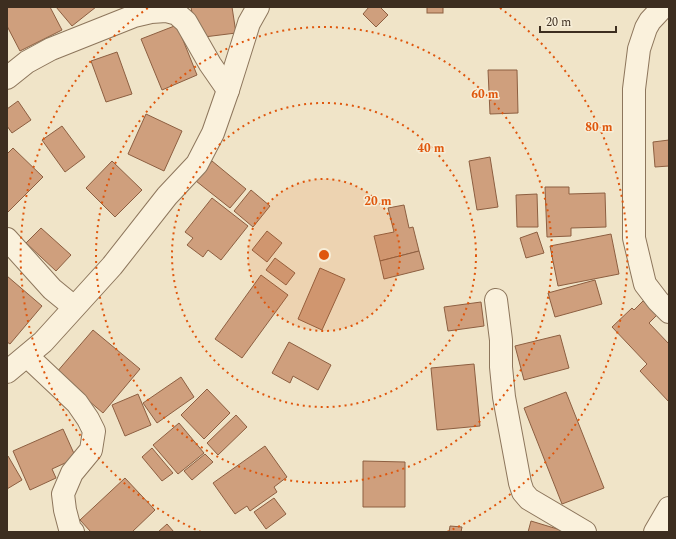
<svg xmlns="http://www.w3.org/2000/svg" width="676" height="539" font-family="Spectral,serif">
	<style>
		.building { fill: #cf9f7d; stroke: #8d5f41 }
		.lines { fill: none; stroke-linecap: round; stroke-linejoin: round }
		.minor-casing { stroke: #8d765c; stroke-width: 24 }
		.tertiary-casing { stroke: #8d765c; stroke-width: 24 }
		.minor { stroke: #faf1dc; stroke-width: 22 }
		.tertiary { stroke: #faf1dc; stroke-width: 22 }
		.ring { fill: none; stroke: #df570d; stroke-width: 2; stroke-dasharray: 2 4 }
		.centre { fill: #df570d; stroke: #f7eed8; stroke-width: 2 }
		.ring-label { font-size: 12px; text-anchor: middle; font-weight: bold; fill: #df570d; stroke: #f7eed8; stroke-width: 3; stroke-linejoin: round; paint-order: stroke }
	</style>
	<rect width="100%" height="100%" fill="#f0e4c8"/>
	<!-- building -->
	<g class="building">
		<polygon points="7,7 50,7 62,30 20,51 7,26"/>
		<polygon points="56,7 96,7 72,26"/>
		<polygon points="191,7 232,7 236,33 196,38"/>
		<polygon points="369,7 380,7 388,15 376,27 363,14"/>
		<rect x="427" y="7" width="16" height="6"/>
		<polygon points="177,25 197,75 162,90 141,39"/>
		<polygon points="117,52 132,94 106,102 91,61"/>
		<polygon points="488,70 517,70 518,113 490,114"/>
		<polygon points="18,101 31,120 12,133 7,126 7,109"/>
		<polygon points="146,114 182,131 164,171 128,154"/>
		<polygon points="62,126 85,157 65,172 42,140"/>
		<polygon points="669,140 669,166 655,167 653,142"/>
		<polygon points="13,148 43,177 7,213 7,154"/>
		<polygon points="490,157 498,207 477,210 469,161"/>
		<polygon points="112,161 142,190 115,217 86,188"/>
		<polygon points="212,161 246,189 230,208 196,181"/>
		<polygon points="545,187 569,187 569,194 605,193 606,227 571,228 571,236 547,237"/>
		<polygon points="251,190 270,206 253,227 234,211"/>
		<polygon points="537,194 538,227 517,227 516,195"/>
		<polygon points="212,198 248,226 221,260 208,250 203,257 187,245 193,238 185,232"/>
		<polygon points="404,205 409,228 413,227 419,251 380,261 374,236 394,232 388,208"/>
		<polygon points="41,228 71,255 56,271 26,243"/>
		<polygon points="267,231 282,243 267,262 252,250"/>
		<polygon points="537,232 544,253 526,258 520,238"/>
		<polygon points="611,234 619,274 558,286 550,246"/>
		<polygon points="419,251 424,269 384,279 380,261"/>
		<polygon points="275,258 295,273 286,285 266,270"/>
		<polygon points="320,268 345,279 322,330 298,319"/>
		<polygon points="261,275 288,295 242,358 215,339"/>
		<polygon points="7,276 42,306 10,344 7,342"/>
		<polygon points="595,280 602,304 555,317 548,293"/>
		<polygon points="643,301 657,315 649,323 669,344 669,402 640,371 647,364 612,327 632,308 634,310"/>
		<polygon points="481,302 484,326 448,331 444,307"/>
		<polygon points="93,330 140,369 103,413 56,373"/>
		<polygon points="560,335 569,368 524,380 515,346"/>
		<polygon points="289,342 331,365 318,390 293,376 290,383 272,373"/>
		<polygon points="474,364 480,426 437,430 431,368"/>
		<polygon points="181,377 194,397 157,423 143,403"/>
		<polygon points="207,389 230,413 204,439 181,415"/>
		<polygon points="566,392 604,488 562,504 524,408"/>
		<polygon points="138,394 151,425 125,436 112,405"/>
		<polygon points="236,415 247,427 218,455 207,443"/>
		<polygon points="179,423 204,453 178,474 153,445"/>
		<polygon points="63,429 76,458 52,469 56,478 30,490 13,451"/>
		<polygon points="265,446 287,477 274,487 277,492 250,511 247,506 235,514 213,483"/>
		<polygon points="152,448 173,473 162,481 142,457"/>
		<polygon points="205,454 213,462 192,480 184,471"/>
		<polygon points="8,456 22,480 7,489 7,457"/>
		<polygon points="363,461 405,462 405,507 363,507"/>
		<polygon points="125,478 155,510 132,532 91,532 80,520"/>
		<polygon points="274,498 286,514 266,529 254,512"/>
		<polygon points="531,521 564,531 563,532 528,532"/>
		<polygon points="167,524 174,532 158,532"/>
		<polygon points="450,526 462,527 461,532 449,532"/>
	</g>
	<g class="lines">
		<!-- minor casing -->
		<g class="minor-casing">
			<g id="minor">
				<polyline points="663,7 650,21 646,28 639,49 634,89 634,238 645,284 658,301 669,312"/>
				<polyline points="7,78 27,62 51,49 134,16 151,12 166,11 177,14 186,22 210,64 228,90"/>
				<polyline points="7,239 52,289 74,307"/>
				<polyline points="496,300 501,340 501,367 504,397 520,483 523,492 529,499 585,532"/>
				<polyline points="27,356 77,403 88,419 94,431 91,450 72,473 63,494 65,510 70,529 73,532"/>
				<polyline points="7,372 43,342 112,266 167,196 197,164 213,133 228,90 249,23 258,7"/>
			</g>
		</g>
		<!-- tertiary casing -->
		<g class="tertiary-casing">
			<polyline id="tertiary" points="655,532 669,508"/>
		</g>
		<!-- minor -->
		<use href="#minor" class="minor"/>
		<!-- tertiary -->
		<use href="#tertiary" class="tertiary"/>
	</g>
	<!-- distance rings -->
	<circle cx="324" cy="255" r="76" fill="#df570d" fill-opacity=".12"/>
	<g class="ring">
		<circle cx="324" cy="255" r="76"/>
		<circle cx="324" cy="255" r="152"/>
		<circle cx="324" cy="255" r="228"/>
		<path d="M201 532A303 303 0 0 1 148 8M500 8A303 303 0 0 1 447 532"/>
	</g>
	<circle cx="324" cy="255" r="6" class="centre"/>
	<g class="ring-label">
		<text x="485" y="98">60 m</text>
		<text x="599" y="131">80 m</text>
		<text x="431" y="152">40 m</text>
		<text x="378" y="205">20 m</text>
	</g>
	<!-- border -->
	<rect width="676" height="539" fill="none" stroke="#3d2e20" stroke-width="16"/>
	<!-- scale -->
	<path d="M540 26v6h76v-6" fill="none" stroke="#3d2e20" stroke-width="2"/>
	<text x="546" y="26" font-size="12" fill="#3d2e20" stroke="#f7eed8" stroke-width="3" paint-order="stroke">20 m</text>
</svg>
